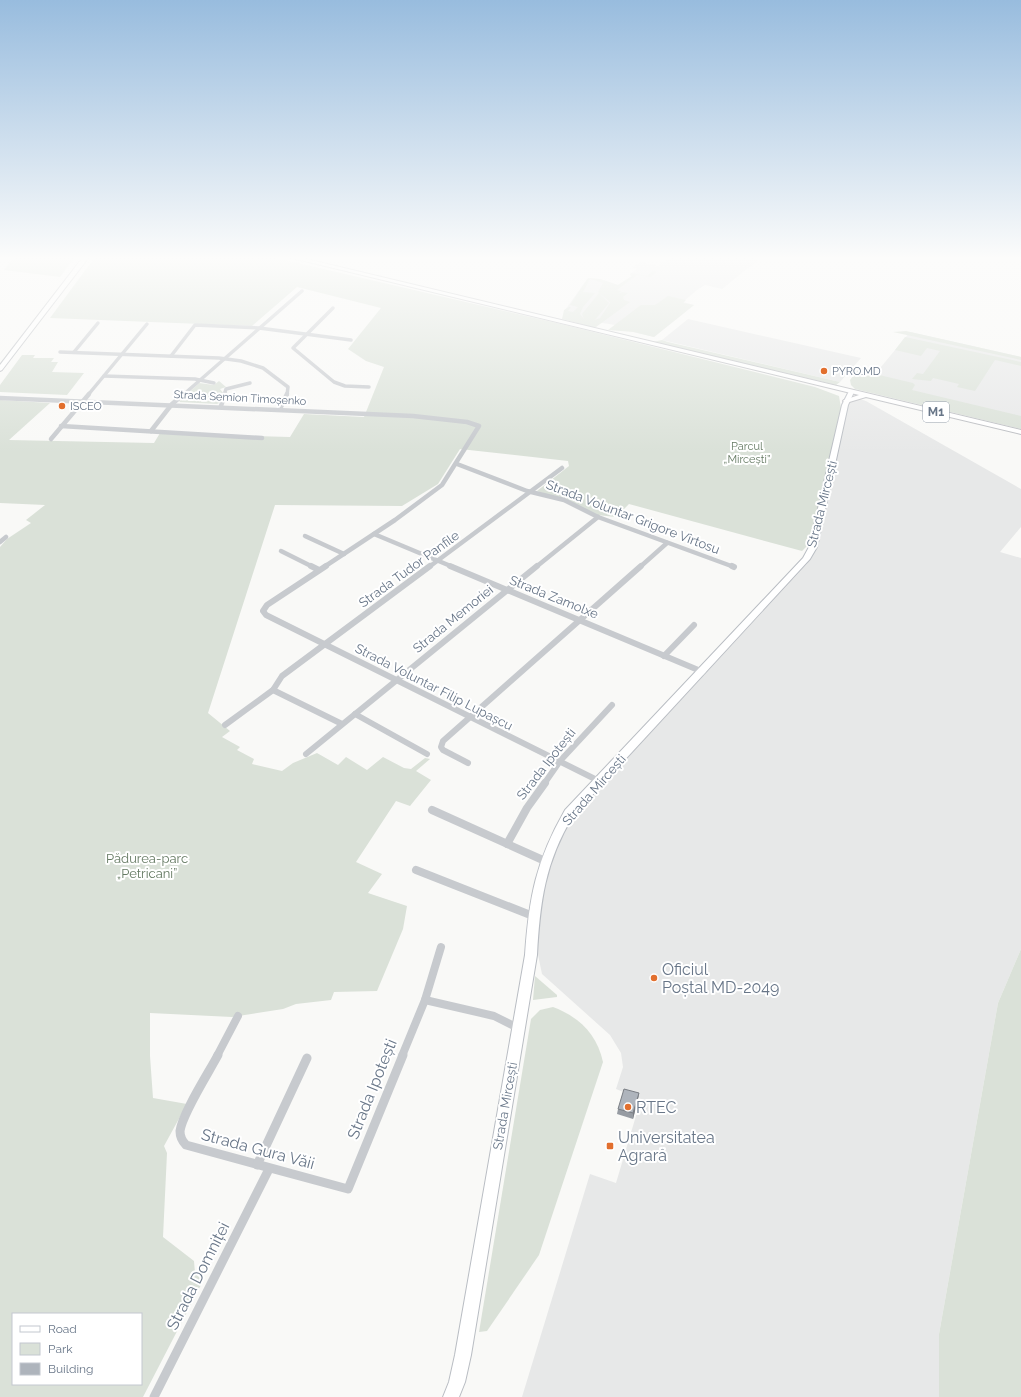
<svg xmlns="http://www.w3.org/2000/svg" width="1021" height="1397" font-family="Raleway,sans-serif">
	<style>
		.built { fill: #e7e8e8 }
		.green { fill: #dae1d8; fill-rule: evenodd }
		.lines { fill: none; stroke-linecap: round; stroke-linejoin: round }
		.secondary-casing { stroke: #b9bdc3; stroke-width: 2 }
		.primary-casing { stroke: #babdc2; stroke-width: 2 }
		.trunk-casing { stroke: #babcc0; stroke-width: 2 }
		.minor-far4 { stroke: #c7cace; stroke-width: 3.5 }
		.minor-far3 { stroke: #c7cace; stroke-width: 4.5 }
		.minor-far2 { stroke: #c7cace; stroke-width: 6 }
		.minor-far1 { stroke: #c7cace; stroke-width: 8 }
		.minor { stroke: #c7cace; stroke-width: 9 }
		.secondary { fill: #fff; fill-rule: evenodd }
		.primary { fill: #fff; fill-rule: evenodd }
		.trunk { fill: #fff; fill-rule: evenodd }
		.wall { fill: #969ba2 }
		.shaded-wall { fill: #7a7e84 }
		.building { fill: #aeb4bc; stroke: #7a7e84 }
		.poi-dot { fill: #e26f2e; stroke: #fff; stroke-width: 1.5 }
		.labels { text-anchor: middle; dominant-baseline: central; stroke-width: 4; stroke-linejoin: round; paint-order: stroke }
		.far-poi-label { font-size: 11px; fill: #687688; stroke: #fff; text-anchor: start }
		.far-street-label { font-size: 11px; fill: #687688; stroke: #fff }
		.far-park-label { font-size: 11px; fill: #657a63; stroke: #fff }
		.shield { fill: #fff; stroke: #959fac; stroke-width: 1 }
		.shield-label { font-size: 12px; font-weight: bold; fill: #687688 }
		.street-label { font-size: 13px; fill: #687688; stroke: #fff }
		.park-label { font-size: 13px; fill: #657a63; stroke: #fff }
		.near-poi-label { font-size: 16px; fill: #687688; stroke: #fff; text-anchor: start }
		.near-street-label { font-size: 16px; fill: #687688; stroke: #fff }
	</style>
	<rect width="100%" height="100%" fill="#f9f9f7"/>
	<!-- built -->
	<g class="built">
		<polygon points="668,257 762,257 722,289 705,285 697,290 683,302 694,305 654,337 616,328 615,325 573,318 565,310 588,278 600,279 618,285 632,276 630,274 637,269 633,267 640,262 659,266"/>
		<polygon points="688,319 861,358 840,382 662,340"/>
		<polygon points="910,332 1021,357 1021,422 866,385"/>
		<polygon points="857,398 866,401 1021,489 1021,527 1000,552 1021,558 1021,949 998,1003 939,1334 939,1397 522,1397 590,1174 616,1183 641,1099 616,1089 623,1067 621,1053 610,1035 542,974 536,945 544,883 553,850 569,823 652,731 807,564 819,539 848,405 850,401"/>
	</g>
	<!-- green -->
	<g class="green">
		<polygon points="15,257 75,257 60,277 4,270"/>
		<path d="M95 257H272L565 325 815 387 839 396 841 408 811 542 802 551 629 504 616 517 597 515 574 504 537 491 569 466 568 461 460 449 438 484 402 506 275 505 208 713 230 731 222 737 240 747 237 750 254 759 252 764 282 771 293 763 317 753 338 765 346 757 367 770 383 757 404 768 411 769 425 758 430 759 416 771 431 780 410 806 396 801 356 862 382 874 368 893 407 906 403 929 377 991 334 992 331 1000 296 1004 283 1009 232 1017 150 1013V1056L153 1098 187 1104 164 1146 167 1153 163 1237 194 1261 195 1273 203 1281 143 1397H0V547L7 539 31 523 26 520 45 505 0 503V400L50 403 9 440 154 443 160 433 290 437 304 414 364 417 384 367 366 361 348 349 381 308 297 287 252 326 50 318ZM13 1314H141V1384H13Z"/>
		<path d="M653 271 657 272 650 277 637 275 617 290 621 291 618 294 622 292 628 293 623 297 624 300 630 302 596 327H592L562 319 564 310 569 307H571L568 311 573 312 578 307 570 305 588 278 600 279 618 285 632 276 630 275 631 273 647 276ZM590 279 603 283 598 292 610 302V303L600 318 595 320 609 303 599 293 582 314 584 319 580 314 583 307 595 293 583 292Z"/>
		<polygon points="668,296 686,300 683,303 694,305 654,337 634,332 608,330 641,305 655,305"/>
		<polygon points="906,331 1021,357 1021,360 893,332"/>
		<polygon points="905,337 1021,362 1021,366 995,360 975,391 957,387 959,384 933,378 931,381 912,379 917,373 923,374 940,351 927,348 921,356 895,350"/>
		<polygon points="662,340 668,342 840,382 836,385 653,342"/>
		<polygon points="22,355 35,355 33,358 54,358 51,362 58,362 52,372 84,373 67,395 0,392 0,385"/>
		<polygon points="858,370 913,383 915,385 912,390 1021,416 1021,429 855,389 851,385 850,380"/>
		<polygon points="219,381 226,387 220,389 224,394 221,402 217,404 179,402 199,383 214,385"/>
		<polygon points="1021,949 1021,1397 939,1397 939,1334 998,1003"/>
		<polygon points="535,976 557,995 557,997 533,1000"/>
		<path d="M553 1007C579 1017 597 1034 603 1062L539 1255 487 1331 479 1332 531 1019 540 1010Z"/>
	</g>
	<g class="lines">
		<!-- secondary casing -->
		<g class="secondary-casing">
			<path id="secondary" d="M849 391 854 392 848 405 817 547 810 559 573 816C545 862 540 902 537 955L471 1355 465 1382 459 1397H443L449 1382 455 1355 525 955C529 897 536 861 565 810L803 558 809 547 842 405Z"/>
		</g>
		<!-- primary casing -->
		<g class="primary-casing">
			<polygon id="primary" points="83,257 89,257 2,370 0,371 0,365"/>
		</g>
		<!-- trunk casing -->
		<g class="trunk-casing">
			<polygon id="trunk" points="288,257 298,257 1021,430 1021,434 866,397 846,403 843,401 844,400 859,395"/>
		</g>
		<!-- minor-far4 -->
		<g class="minor-far4">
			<polyline points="333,308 293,348 334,382 345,386 369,387"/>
			<polyline points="60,352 219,358 241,361 263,368 288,387 287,395"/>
			<polyline points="74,352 98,323"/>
			<polyline points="171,356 195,325 259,328 351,340"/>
			<polyline points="104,376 195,379 214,383"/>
			<polyline points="88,395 147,324"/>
			<polyline points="183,395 302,291"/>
			<polyline points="224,395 226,389 250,383"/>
		</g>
		<!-- minor-far3 -->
		<g class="minor-far3">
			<polyline points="0,398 413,416 467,422 479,426 442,485 395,520 324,567"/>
			<polyline points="221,406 225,394"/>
			<polyline points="280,409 287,394"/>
			<polyline points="61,426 262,438"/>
			<polyline points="151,431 172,404 184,394"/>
			<polyline points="51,439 89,394"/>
			<polyline points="457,464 527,491 564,500 598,517 734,567"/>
			<polyline points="374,534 453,567"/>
			<polyline points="305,536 344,554"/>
			<polyline points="0,542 6,537"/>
			<polyline points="281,551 313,567"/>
			<polyline points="429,567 562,468"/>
			<polyline points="536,567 598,517"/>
			<polyline points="640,567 667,543"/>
		</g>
		<!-- minor-far2 -->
		<g class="minor-far2">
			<polyline points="311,566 319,570"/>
			<polyline points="326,566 267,605 263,611 266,615 599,781"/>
			<polyline points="450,566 703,672"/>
			<polyline points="732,566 734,567"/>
			<polyline points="664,656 694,625"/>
			<polyline points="273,690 342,724"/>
			<polyline points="355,714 427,754"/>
			<polyline points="225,725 273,690 282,676 430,566"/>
			<polyline points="306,754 537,566"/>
			<polyline points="468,763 443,750 441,747 443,741 641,566"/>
			<polyline points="544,784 560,761 612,705"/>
		</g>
		<!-- minor-far1 -->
		<g class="minor-far1">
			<polyline points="432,810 545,861"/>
			<polyline points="507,844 527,808 545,783"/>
			<polyline points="416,870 533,916"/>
			<polyline points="425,1000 494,1016 518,1028"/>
			<polyline points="217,1056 238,1016"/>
			<polyline points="402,1056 425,1000 441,947"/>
		</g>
		<!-- minor -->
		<g class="minor">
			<path d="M218 1055C209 1072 182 1114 180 1131 180 1137 182 1141 186 1145L348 1189 403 1055"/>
			<polyline points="257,1165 307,1058"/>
			<polyline points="154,1397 269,1169"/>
		</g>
		<!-- secondary -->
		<use href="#secondary" class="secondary"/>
		<!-- primary -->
		<use href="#primary" class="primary"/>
		<!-- trunk -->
		<use href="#trunk" class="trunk"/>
	</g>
	<!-- wall -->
	<polygon class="wall" points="639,1093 638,1099 633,1119 617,1114 618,1109"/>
	<!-- shaded-wall -->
	<polygon class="shaded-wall" points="639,1093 638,1099 633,1119 633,1113"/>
	<!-- building -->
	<polygon class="building" points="624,1089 639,1093 633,1113 618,1109"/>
	<!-- sky -->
	<linearGradient id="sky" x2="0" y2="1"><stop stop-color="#98bcde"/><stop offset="0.57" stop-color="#fcfcfb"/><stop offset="1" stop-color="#fcfcfb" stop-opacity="0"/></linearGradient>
	<rect width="1021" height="453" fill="url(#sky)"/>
	<!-- markers -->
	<g class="poi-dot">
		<circle cx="824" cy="371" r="4"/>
		<circle cx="62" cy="406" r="4"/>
		<circle cx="654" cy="978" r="4"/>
		<circle cx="628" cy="1107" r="4"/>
		<rect x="606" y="1142" width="8" height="8" rx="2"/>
	</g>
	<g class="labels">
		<!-- far-poi labels -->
		<g class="far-poi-label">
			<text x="832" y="371">PYRO.MD</text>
			<text x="70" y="406">ISCEO</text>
		</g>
		<!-- far-street labels -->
		<g class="far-street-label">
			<text transform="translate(240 398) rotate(3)">Strada Semion Timoșenko</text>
		</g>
		<!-- far-park labels -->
		<g class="far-park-label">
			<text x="747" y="446">Parcul<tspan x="747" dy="13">„Mircești”</tspan></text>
		</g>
		<!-- shield labels -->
		<rect class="shield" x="923" y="402" width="26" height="20" rx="3"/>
		<g class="shield-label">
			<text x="936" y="412">M1</text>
		</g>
		<!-- street labels -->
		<g class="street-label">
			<text transform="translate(822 504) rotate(-76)">Strada Mircești</text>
			<text transform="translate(633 517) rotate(21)">Strada Voluntar Grigore Vîrtosu</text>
			<text transform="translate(409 569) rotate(-36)">Strada Tudor Panfile</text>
			<text transform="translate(554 597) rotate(22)">Strada Zamolxe</text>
			<text transform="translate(453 619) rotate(-39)">Strada Memoriei</text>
			<text transform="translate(434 687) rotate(27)">Strada Voluntar Filip Lupașcu</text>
			<text transform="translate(546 764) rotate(-52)">Strada Ipotești</text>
			<text transform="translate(594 790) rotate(-49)">Strada Mircești</text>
			<text transform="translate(505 1106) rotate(-80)">Strada Mircești</text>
		</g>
		<!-- park labels -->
		<g class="park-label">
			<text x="147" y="858">Pădurea-parc<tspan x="147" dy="15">„Petricani”</tspan></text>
		</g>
		<!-- near-poi labels -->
		<g class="near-poi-label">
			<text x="662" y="969">Oficiul<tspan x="662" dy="18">Poștal MD-2049</tspan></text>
			<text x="636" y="1107">RTEC</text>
			<text x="618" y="1137">Universitatea<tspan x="618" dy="18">Agrară</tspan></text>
		</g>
		<!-- near-street labels -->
		<g class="near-street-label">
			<text transform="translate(372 1089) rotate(-68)">Strada Ipotești</text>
			<text transform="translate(258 1149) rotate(15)">Strada Gura Văii</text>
			<text transform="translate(198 1276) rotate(-63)">Strada Domniței</text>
		</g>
	</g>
	<!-- legend -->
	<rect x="12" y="1313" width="130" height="72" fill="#ffffff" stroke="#c3c8cf"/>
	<rect x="20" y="1326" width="20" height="6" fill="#ffffff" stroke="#c3c8cf"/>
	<text x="48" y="1333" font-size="12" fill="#687688">Road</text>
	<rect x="20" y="1343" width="20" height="12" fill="#dae1d8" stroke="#c3c8cf"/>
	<text x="48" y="1353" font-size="12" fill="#687688">Park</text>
	<rect x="20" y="1363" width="20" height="12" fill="#aeb4bc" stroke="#c3c8cf"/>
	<text x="48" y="1373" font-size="12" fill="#687688">Building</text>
</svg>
